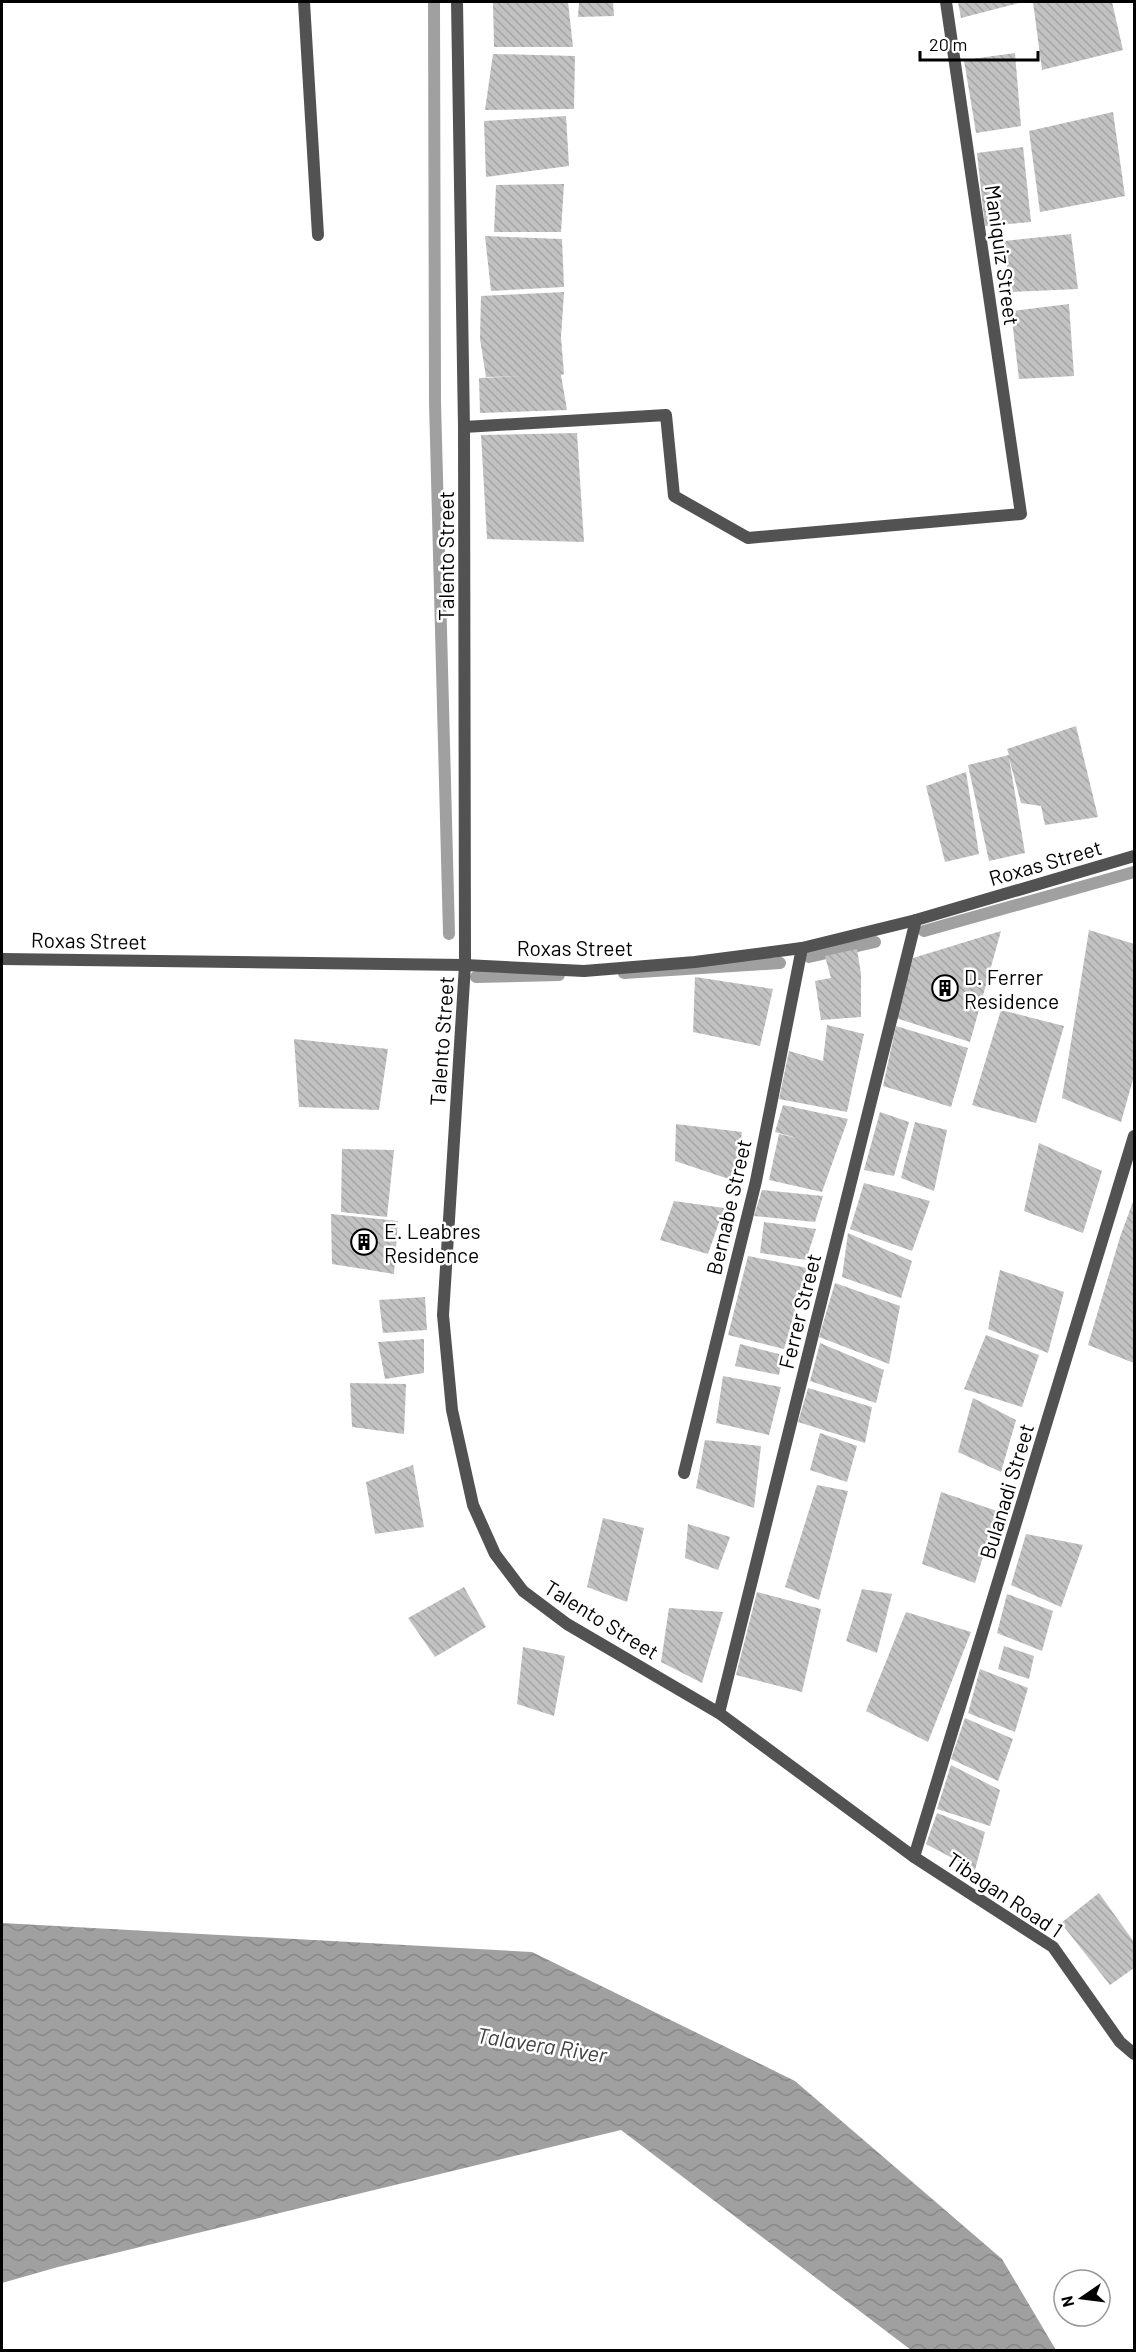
<svg xmlns="http://www.w3.org/2000/svg" width="1136" height="2352" font-family="Barlow,sans-serif">
	<style>
		.water { fill: url(#water-waves) }
		.lines { fill: none; stroke-linecap: round; stroke-linejoin: round }
		.stream { stroke: #a0a0a0; stroke-width: 12 }
		.building { fill: url(#building-back-hatch) }
		.lane { stroke: #525252; stroke-width: 12 }
		.street { stroke: #525252; stroke-width: 12 }
		.labels { text-anchor: middle; dominant-baseline: central; stroke-width: 5; stroke-linejoin: round; paint-order: stroke }
		.street-label { font-size: 21px; fill: #000; stroke: #fff }
		.poi-label { font-size: 21px; fill: #000; stroke: #fff; text-anchor: start }
		.water-label { font-size: 22px; font-style: italic; fill: #414141; stroke: #fff }
	</style>
	<defs>
		<pattern id="water-waves" width="16" height="10" patternUnits="userSpaceOnUse" patternTransform="scale(1.5)"><rect width="16" height="10" fill="#a0a0a0"/><path d="M0 5q4-4 8 0t8 0" fill="none" stroke="#888"/></pattern>
		<pattern id="building-back-hatch" width="6" height="6" patternUnits="userSpaceOnUse" patternTransform="scale(1.5)"><rect width="6" height="6" fill="#c2c2c2"/><path d="M-1 5l2 2M0 0l6 6M5-1l2 2" fill="none" stroke="#a5a5a5"/></pattern>
	</defs>
	<rect width="100%" height="100%" fill="#fff"/>
	<!-- water -->
	<polygon class="water" points="2,1923 532,1952 795,2081 1002,2259 1056,2350 911,2350 621,2130 58,2267 2,2283"/>
	<g class="lines">
		<!-- stream -->
		<g class="stream">
			<polyline points="434,2 435,402 449,934"/>
			<polyline points="924,931 1134,872"/>
			<polyline points="809,957 875,942"/>
			<polyline points="624,973 780,963"/>
			<polyline points="476,977 559,975"/>
		</g>
	</g>
	<!-- building -->
	<g class="building">
		<polygon points="512,2 568,2 573,47 494,47 493,3"/>
		<polygon points="579,2 613,2 614,16 578,17"/>
		<polygon points="958,2 1023,2 961,18"/>
		<polygon points="1033,2 1112,2 1123,50 1042,70"/>
		<polygon points="1015,53 1021,126 976,133 964,60"/>
		<polygon points="493,54 575,56 574,109 485,110"/>
		<polygon points="1113,112 1125,196 1040,212 1029,131"/>
		<polygon points="566,116 569,166 486,177 484,121"/>
		<polygon points="1023,147 1031,222 985,226 977,153"/>
		<polygon points="564,184 561,232 494,232 496,185"/>
		<polygon points="1071,234 1078,289 1010,292 1004,241"/>
		<polygon points="485,236 562,239 564,287 491,291"/>
		<polygon points="564,292 561,337 564,374 561,375 567,410 480,413 479,378 525,376 486,377 480,339 481,296"/>
		<polygon points="1069,304 1074,376 1019,379 1011,311"/>
		<polygon points="577,433 584,542 487,539 481,435"/>
		<polygon points="1076,726 1098,817 1045,825 1041,806 1021,803 1009,758 1025,853 989,861 968,765 1009,755 1007,749"/>
		<polygon points="966,772 979,854 945,862 926,786"/>
		<polygon points="1089,930 1134,944 1134,1076 1121,1122 1062,1098"/>
		<polygon points="1001,931 970,1042 896,1018 913,958"/>
		<polygon points="857,949 861,974 861,1017 821,1020 815,981 831,978 825,956"/>
		<polygon points="695,977 773,989 760,1046 693,1032"/>
		<polygon points="1001,1010 1064,1026 1036,1123 972,1105"/>
		<polygon points="827,1025 864,1034 847,1112 779,1099 789,1051 823,1061"/>
		<polygon points="896,1026 968,1048 951,1107 883,1086"/>
		<polygon points="294,1039 388,1049 379,1110 299,1107"/>
		<polygon points="783,1105 848,1119 822,1192 769,1180 779,1134 801,1139 775,1132"/>
		<polygon points="880,1112 909,1122 894,1176 864,1170"/>
		<polygon points="915,1122 947,1130 934,1191 901,1178"/>
		<polygon points="676,1124 742,1132 735,1181 675,1161"/>
		<polygon points="1039,1143 1102,1171 1083,1233 1024,1211"/>
		<polygon points="342,1149 394,1150 387,1217 341,1212"/>
		<polygon points="864,1183 930,1201 912,1251 850,1229"/>
		<polygon points="762,1190 823,1196 815,1222 754,1216"/>
		<polygon points="1134,1199 1134,1363 1088,1345 1120,1237"/>
		<polygon points="674,1201 724,1208 708,1254 660,1240"/>
		<polygon points="331,1214 398,1221 394,1274 332,1264"/>
		<polygon points="764,1222 816,1229 806,1260 760,1253"/>
		<polygon points="848,1233 912,1261 901,1298 842,1277"/>
		<polygon points="748,1256 807,1268 784,1349 728,1335"/>
		<polygon points="1000,1270 1064,1292 1048,1353 988,1329"/>
		<polygon points="835,1283 900,1306 889,1364 819,1337"/>
		<polygon points="425,1297 427,1330 383,1333 379,1300"/>
		<polygon points="986,1335 1039,1355 1022,1407 964,1389"/>
		<polygon points="424,1339 424,1373 385,1379 378,1342"/>
		<polygon points="820,1343 884,1370 876,1403 810,1381"/>
		<polygon points="740,1344 783,1355 779,1375 735,1366"/>
		<polygon points="723,1376 781,1387 769,1435 716,1423"/>
		<polygon points="350,1383 406,1384 404,1434 352,1427"/>
		<polygon points="808,1388 872,1407 865,1443 798,1422"/>
		<polygon points="973,1398 1016,1420 1001,1472 958,1452"/>
		<polygon points="820,1433 857,1446 847,1482 810,1470"/>
		<polygon points="705,1440 761,1446 754,1508 696,1488"/>
		<polygon points="413,1465 424,1527 375,1534 366,1482"/>
		<polygon points="817,1485 848,1491 819,1600 785,1587"/>
		<polygon points="941,1492 997,1511 975,1583 922,1564"/>
		<polygon points="603,1518 644,1528 627,1602 587,1587"/>
		<polygon points="688,1524 730,1537 718,1570 685,1558"/>
		<polygon points="1026,1534 1083,1545 1061,1607 1011,1585"/>
		<polygon points="464,1587 486,1627 435,1657 408,1618"/>
		<polygon points="862,1589 892,1594 877,1653 846,1641"/>
		<polygon points="757,1592 821,1609 802,1692 736,1675"/>
		<polygon points="1007,1594 1053,1611 1042,1651 997,1633"/>
		<polygon points="669,1608 723,1612 702,1683 661,1662"/>
		<polygon points="906,1612 971,1632 928,1742 866,1711"/>
		<polygon points="1004,1646 1034,1656 1029,1679 998,1669"/>
		<polygon points="523,1647 565,1656 554,1716 517,1704"/>
		<polygon points="980,1669 1028,1688 1015,1732 968,1713"/>
		<polygon points="965,1718 1013,1739 998,1781 951,1759"/>
		<polygon points="951,1765 1000,1790 990,1826 937,1809"/>
		<polygon points="937,1813 985,1832 975,1870 926,1844"/>
		<polygon points="1099,1893 1134,1942 1134,1968 1110,1985 1061,1923"/>
	</g>
	<g class="lines">
		<!-- lane -->
		<polyline class="lane" points="464,427 666,415 674,496 748,538 1021,514 946,2"/>
		<!-- street -->
		<g class="street">
			<polyline points="304,2 318,235"/>
			<polyline points="457,2 464,427 465,965 443,1315 452,1410 473,1505 495,1554 523,1591 567,1624 719,1713 914,1857 1053,1947 1120,2042 1134,2054"/>
			<polyline points="2,959 465,965 584,971 695,962 802,948 916,920 1134,856"/>
			<polyline points="684,1473 756,1181 802,948"/>
			<polyline points="719,1713 916,920"/>
			<polyline points="914,1857 1134,1136"/>
		</g>
	</g>
	<!-- icons -->
	<defs>
		<g id="building-ring" transform="scale(1.35)"><circle r="9.5" fill="#fff" stroke="#000" stroke-width="1.5"/><path d="M-4-6H4V6H1V3H-1V6H-4ZM-2.5-4.3h1.7v1.8h-1.7ZM.8-4.3h1.7v1.8H.8ZM-2.5-1h1.7V.8h-1.7ZM.8-1h1.7V.8H.8Z" fill="#000"/></g>
	</defs>
	<g fill-rule="evenodd">
		<use href="#building-ring" x="945" y="988"/>
		<use href="#building-ring" x="364" y="1242"/>
	</g>
	<g class="labels">
		<!-- street labels -->
		<g class="street-label">
			<text transform="translate(1003 255) rotate(82)">Maniquiz Street</text>
			<text transform="translate(445 556) rotate(-90)">Talento Street</text>
			<text transform="translate(1045 862) rotate(-16)">Roxas Street</text>
			<text transform="translate(89 940) rotate(1)">Roxas Street</text>
			<text x="575" y="947">Roxas Street</text>
			<text transform="translate(441 1041) rotate(-86)">Talento Street</text>
			<text transform="translate(728 1207) rotate(-77)">Bernabe Street</text>
			<text transform="translate(799 1311) rotate(-76)">Ferrer Street</text>
			<text transform="translate(1006 1491) rotate(-73)">Bulanadi Street</text>
			<text transform="translate(602 1619) rotate(32)">Talento Street</text>
			<text transform="translate(1005 1894) rotate(34)">Tibagan Road 1</text>
		</g>
		<!-- poi labels -->
		<g class="poi-label">
			<text x="964" y="976">D. Ferrer<tspan x="964" dy="24">Residence</tspan></text>
			<text x="384" y="1230">E. Leabres<tspan x="384" dy="24">Residence</tspan></text>
		</g>
		<!-- water labels -->
		<g class="water-label">
			<text transform="translate(542 2044) rotate(9)">Talavera River</text>
		</g>
	</g>
	<!-- border -->
	<rect width="1136" height="2352" fill="none" stroke="#000000" stroke-width="6"/>
	<!-- north arrow -->
	<g transform="translate(1082 2298) rotate(256)"><circle r="28" fill="#ffffff" stroke="#999999" stroke-width="1.5"/>
	<path d="M0-4.5L10 22L0 15L-10 22Z" fill="#000000"/>
	<text y="-9" font-size="16" font-weight="bold" text-anchor="middle" fill="#000000">N</text>
	</g>
	<!-- scale -->
	<path d="M920 51v9h118v-9" fill="none" stroke="#000000" stroke-width="3"/>
	<text x="929" y="51" font-size="18" fill="#000000" stroke="#ffffff" stroke-width="4.5" paint-order="stroke">20 m</text>
</svg>
